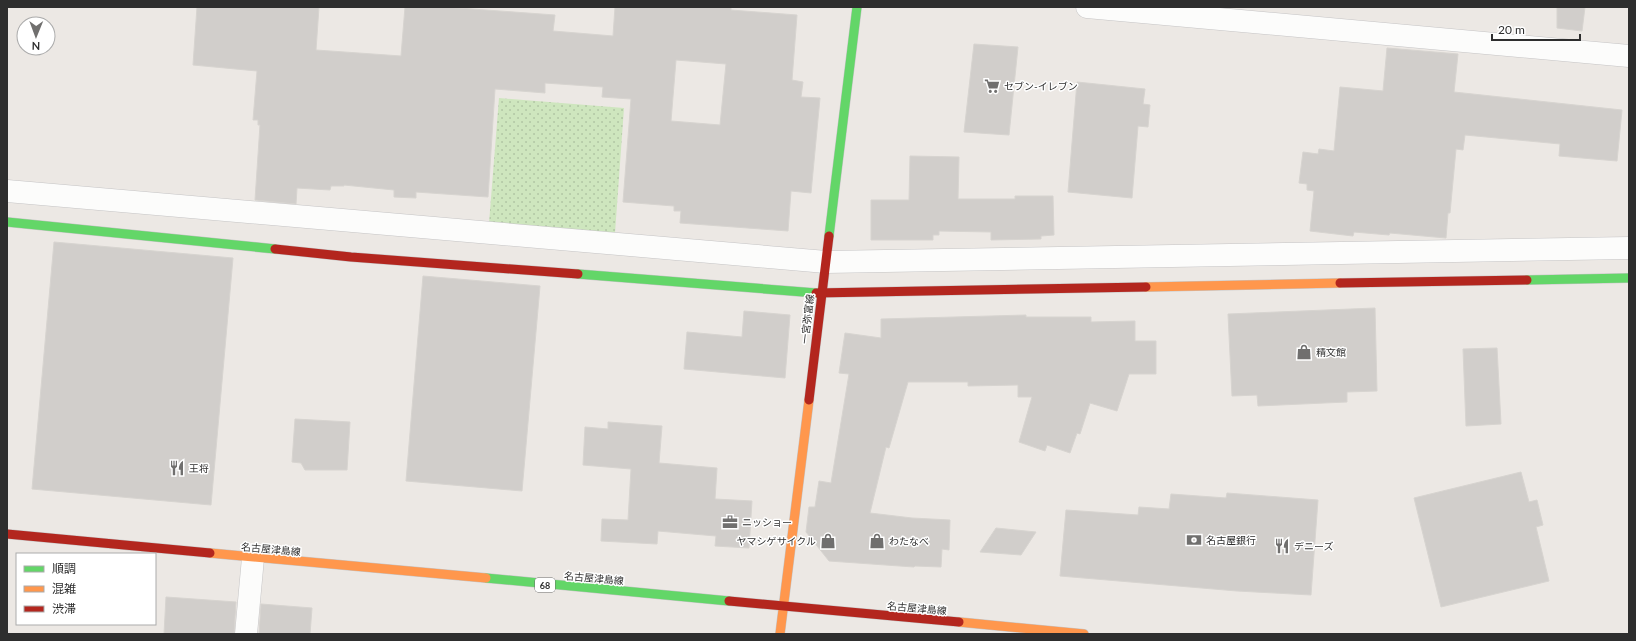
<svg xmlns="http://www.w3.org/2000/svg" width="1636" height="641" font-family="Lato,'Noto Sans JP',sans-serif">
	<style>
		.park { fill: url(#park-dots) }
		.building { fill: #d1cecb; stroke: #d7d4d0; fill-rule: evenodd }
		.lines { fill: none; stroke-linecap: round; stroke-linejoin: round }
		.street-casing { stroke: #c5c4c5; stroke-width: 23 }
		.fast-casing { stroke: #c5c4c5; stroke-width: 10 }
		.slow-casing { stroke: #c5c4c5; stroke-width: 10 }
		.jam-casing { stroke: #c5c4c5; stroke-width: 10 }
		.street { stroke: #fcfcfb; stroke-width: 22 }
		.fast { stroke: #63d668; stroke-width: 9 }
		.slow { stroke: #ff974d; stroke-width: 9 }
		.jam { stroke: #b3261e; stroke-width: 9 }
		.labels { text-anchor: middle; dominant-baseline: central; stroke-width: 3; stroke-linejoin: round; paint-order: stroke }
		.shield { fill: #fff; stroke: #6d6d6d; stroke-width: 1 }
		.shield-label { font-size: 9px; font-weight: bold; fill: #2e2e2e }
		.poi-label { font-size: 10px; fill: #2e2e2e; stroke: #fff; text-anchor: start }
		.street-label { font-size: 10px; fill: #2e2e2e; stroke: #fff }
	</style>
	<defs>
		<pattern id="park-dots" width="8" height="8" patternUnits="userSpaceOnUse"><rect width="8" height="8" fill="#cee6be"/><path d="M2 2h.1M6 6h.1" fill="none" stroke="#b1c6a4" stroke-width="1.8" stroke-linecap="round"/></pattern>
	</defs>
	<rect width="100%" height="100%" fill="#ece8e4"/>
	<!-- park -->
	<polygon class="park" points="499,98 624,108 615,233 489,223"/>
	<!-- building -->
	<g class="building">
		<path d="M197 7H319L316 50 401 56 405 7H445L555 15 553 31 613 36 615 7H731V10L797 15 792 80 803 82 801 97 820 98 811 193 791 191 788 231 680 223 681 211H674V206L623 202 631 99 602 97 603 87 545 83V93L495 89 488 197 416 192V198L394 197V190L344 185V186H331L330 190 297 188 296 204 255 200 260 125H258V120H253L257 71 193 65ZM676 60 726 64 720 125 671 121Z"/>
		<polygon points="1557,7 1585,7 1582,31 1557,28"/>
		<polygon points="974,44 1018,47 1009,135 964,132"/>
		<polygon points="1387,48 1458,54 1454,92 1622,110 1617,161 1559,156 1560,144 1465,135 1463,150 1456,149 1450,213 1448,213 1446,238 1390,233 1389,235 1354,232 1353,236 1310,231 1314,191 1307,190 1307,184 1299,183 1303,152 1318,154 1319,149 1334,151 1340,87 1383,91"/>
		<polygon points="1077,82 1145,89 1143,104 1150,105 1148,127 1138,126 1132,198 1068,192"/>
		<polygon points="910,156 959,157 958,199 1015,199 1015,196 1053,196 1054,235 1041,236 1041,239 991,240 991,232 939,231 939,235 933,235 933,240 871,240 871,200 909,200"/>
		<polygon points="54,242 233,258 211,505 32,489"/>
		<polygon points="423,276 540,286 522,491 406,481"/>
		<polygon points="1375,308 1377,391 1347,392 1347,402 1258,406 1257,395 1232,396 1228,314"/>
		<polygon points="744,311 790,315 785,378 684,369 687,332 742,337"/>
		<polygon points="1026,315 1026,317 1091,317 1091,322 1135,321 1135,341 1156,341 1156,374 1129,374 1117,411 1090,403 1080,434 1077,433 1070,453 1047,445 1045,451 1019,442 1032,397 1018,397 1018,385 968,386 968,382 908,382 889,448 886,447 870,513 912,518 950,520 949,550 942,549 941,567 915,566 914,567 829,561 806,532 809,507 815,507 819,481 831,483 849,374 839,373 845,333 881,338 881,319"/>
		<polygon points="1497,348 1501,424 1466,426 1463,349"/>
		<polygon points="295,419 350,422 347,470 305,470 301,463 292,462"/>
		<polygon points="608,422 662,426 659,463 717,468 715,499 752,501 749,548 715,546 716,536 658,531 657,544 601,541 602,519 628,520 631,469 583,465 585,427 608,429"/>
		<polygon points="1521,472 1529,502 1537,500 1543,525 1536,527 1549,581 1441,607 1414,498"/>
		<polygon points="1227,493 1318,500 1311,595 1237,591 1060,576 1066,510 1138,515 1139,507 1169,509 1171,494 1226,498"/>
		<polygon points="996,528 1036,532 1021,555 980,552"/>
		<polygon points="166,597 236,602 234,634 164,634"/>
		<polygon points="261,604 312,608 310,634 259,634"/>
	</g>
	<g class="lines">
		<!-- street casing -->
		<g class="street-casing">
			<g id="street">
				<polyline points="1087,7 1629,56"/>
				<polyline points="7,191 826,262 1629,248"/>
				<polyline points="246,634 253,558"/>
			</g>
		</g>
		<!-- fast casing -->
		<g class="fast-casing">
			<g id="fast">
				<polyline points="7,222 275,249"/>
				<polyline points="829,236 857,7"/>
				<polyline points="578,274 816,293"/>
				<polyline points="1527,280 1629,278"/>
				<polyline points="486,578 729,601"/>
			</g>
		</g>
		<!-- slow casing -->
		<g class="slow-casing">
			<g id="slow">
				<polyline points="1146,287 1340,283"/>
				<polyline points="210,553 486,578"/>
				<polyline points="959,622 1084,634"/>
				<polyline points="780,634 809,400"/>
			</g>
		</g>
		<!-- jam casing -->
		<g class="jam-casing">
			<g id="jam">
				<polyline points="275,249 351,257 578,274"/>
				<polyline points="1340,283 1527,280"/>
				<polyline points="816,293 1146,287"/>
				<polyline points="809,400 829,236"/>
				<polyline points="7,534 210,553"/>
				<polyline points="729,601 959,622"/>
			</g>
		</g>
		<!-- street -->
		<use href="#street" class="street"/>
		<!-- fast -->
		<use href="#fast" class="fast"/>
		<!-- slow -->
		<use href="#slow" class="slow"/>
		<!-- jam -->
		<use href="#jam" class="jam"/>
	</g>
	<!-- icons -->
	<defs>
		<g id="supermarket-bare" transform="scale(1.2)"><path d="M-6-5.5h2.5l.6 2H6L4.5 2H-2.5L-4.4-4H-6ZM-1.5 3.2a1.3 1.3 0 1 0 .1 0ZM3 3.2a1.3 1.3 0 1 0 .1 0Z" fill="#706f6e" stroke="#fff" stroke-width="2.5" paint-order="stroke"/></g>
		<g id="shop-bare" transform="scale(1.2)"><path d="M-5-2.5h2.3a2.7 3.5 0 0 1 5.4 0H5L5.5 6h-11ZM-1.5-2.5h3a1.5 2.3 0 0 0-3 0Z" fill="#706f6e" stroke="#fff" stroke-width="2.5" paint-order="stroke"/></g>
		<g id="restaurant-bare" transform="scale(1.2)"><path d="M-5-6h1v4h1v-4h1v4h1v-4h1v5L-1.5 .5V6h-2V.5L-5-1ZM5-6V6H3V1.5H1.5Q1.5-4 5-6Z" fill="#706f6e" stroke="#fff" stroke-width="2.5" paint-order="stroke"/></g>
		<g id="office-bare" transform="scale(1.2)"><path d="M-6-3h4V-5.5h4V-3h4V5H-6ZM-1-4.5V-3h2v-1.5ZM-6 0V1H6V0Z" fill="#706f6e" stroke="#fff" stroke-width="2.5" paint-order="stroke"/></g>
		<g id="bank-bare" transform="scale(1.2)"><path d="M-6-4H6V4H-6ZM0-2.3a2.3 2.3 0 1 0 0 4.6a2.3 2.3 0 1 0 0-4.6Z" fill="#706f6e" stroke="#fff" stroke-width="2.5" paint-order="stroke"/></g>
	</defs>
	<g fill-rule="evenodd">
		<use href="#supermarket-bare" x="992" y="86"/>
		<use href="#shop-bare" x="1304" y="352"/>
		<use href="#restaurant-bare" x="177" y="468"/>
		<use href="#office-bare" x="730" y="522"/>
		<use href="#bank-bare" x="1194" y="540"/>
		<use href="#shop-bare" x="828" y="541"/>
		<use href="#shop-bare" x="877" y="541"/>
		<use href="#restaurant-bare" x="1282" y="546"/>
	</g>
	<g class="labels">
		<!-- shield labels -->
		<rect class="shield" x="535" y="578" width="20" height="14" rx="3"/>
		<g class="shield-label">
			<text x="545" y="585">68</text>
		</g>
		<!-- poi labels -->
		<g class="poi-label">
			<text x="1004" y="86">セブン-イレブン</text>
			<text x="1316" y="352">精文館</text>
			<text x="189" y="468">王将</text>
			<text x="742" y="522">ニッショー</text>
			<text x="1206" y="540">名古屋銀行</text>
			<text x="816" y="541" text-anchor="end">ヤマシゲサイクル</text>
			<text x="889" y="541">わたなべ</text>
			<text x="1294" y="546">デニーズ</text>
		</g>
		<!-- street labels -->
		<g class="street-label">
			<text transform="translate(807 319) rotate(-83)">一宮弥富線</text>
			<text transform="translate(271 549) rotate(5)">名古屋津島線</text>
			<text transform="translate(594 578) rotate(5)">名古屋津島線</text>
			<text transform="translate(917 608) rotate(5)">名古屋津島線</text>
		</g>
	</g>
	<!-- border -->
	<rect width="1636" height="641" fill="none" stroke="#2e2e2e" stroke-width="16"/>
	<!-- legend -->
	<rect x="16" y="553" width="140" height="72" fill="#ffffff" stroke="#ababab"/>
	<rect x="24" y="566" width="20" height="6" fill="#63d668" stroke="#ababab"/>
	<text x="52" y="573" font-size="12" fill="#2e2e2e">順調</text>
	<rect x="24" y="586" width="20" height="6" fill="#ff974d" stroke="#ababab"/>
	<text x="52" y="593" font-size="12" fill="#2e2e2e">混雑</text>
	<rect x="24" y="606" width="20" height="6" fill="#b3261e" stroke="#ababab"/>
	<text x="52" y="613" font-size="12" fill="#2e2e2e">渋滞</text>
	<!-- north arrow -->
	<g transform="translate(36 36) rotate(181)"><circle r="19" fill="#ffffff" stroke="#ababab"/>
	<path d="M0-3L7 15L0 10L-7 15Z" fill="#706f6e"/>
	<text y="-6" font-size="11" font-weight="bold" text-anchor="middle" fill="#2e2e2e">N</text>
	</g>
	<!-- scale -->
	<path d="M1492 34v6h88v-6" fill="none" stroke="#2e2e2e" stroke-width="2"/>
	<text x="1498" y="34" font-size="12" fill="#2e2e2e" stroke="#ffffff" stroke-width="3" paint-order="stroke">20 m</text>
</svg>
